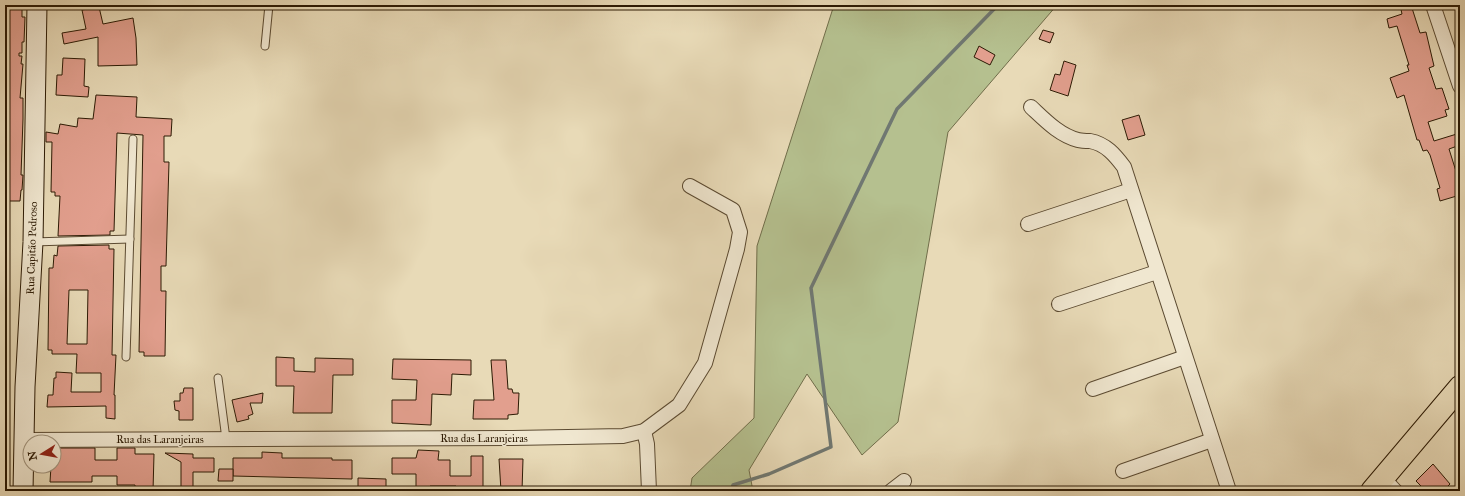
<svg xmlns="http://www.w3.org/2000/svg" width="1465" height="496" font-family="'IM FELL Great Primer',serif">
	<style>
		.green { fill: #b5c08f; stroke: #706d4a }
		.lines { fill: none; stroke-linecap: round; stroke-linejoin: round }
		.stream { stroke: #707872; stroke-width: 3.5 }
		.building { fill: #e29f8e; stroke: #2c1a04; fill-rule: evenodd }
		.lane-casing { stroke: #5b4a31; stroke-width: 9 }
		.street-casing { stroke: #5b4a31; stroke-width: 16 }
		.secondary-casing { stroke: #2c1a04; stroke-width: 21 }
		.primary-casing { stroke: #2c1a04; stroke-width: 24 }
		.lane { stroke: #f0e7d0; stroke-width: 7 }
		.street { stroke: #f0e7d0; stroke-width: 14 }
		.secondary { stroke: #f0e7d0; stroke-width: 19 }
		.primary { stroke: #e8dab7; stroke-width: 22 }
		.labels { text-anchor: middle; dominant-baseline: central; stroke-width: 3; stroke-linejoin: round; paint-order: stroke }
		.street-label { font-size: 11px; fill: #2c1a04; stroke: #f0e7d0 }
	</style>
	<rect width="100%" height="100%" fill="#e8dab7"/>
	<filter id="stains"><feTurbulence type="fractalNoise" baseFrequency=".005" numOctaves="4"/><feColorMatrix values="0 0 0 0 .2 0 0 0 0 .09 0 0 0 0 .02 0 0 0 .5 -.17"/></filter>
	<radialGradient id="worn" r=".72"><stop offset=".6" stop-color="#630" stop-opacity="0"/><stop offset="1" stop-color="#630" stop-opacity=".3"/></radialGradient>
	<!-- green -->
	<polygon class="green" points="834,5 1057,5 948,132 898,422 862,455 807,374 749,470 753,491 690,491 692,478 754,418 757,246"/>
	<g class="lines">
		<!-- stream -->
		<polyline class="stream" points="731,491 733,485 769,474 831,447 811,288 897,109 998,5"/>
	</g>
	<!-- building -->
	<g class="building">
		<polygon points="5,5 17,5 16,9 22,9 22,17 25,17 24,42 22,42 22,53 19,53 19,56 22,56 21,64 23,64 20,98 23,98 23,119 21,175 23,175 22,190 21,190 20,201 5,201"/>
		<polygon points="1400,5 1411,5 1420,33 1426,32 1434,66 1429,68 1436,89 1442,88 1449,109 1445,110 1447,116 1428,122 1434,141 1460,133 1460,145 1449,149 1460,184 1460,195 1440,201 1437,189 1440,188 1430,155 1427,150 1423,151 1419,140 1417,140 1404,95 1397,98 1390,78 1409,71 1407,65 1409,65 1397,26 1389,28 1387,19 1402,14"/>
		<polygon points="99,7 103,24 133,18 136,38 137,65 98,66 98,37 64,44 62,33 86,29 82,10"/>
		<polygon points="1043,30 1054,33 1050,43 1039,39"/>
		<polygon points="979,46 995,55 990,65 974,57"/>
		<polygon points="63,58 85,59 84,86 89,87 88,97 56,95 57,75 62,75"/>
		<polygon points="1064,61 1076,65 1068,96 1050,90 1055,74 1060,75"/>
		<polygon points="96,95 137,97 136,117 172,119 171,136 164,136 164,162 169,162 166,266 161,266 161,291 166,291 165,356 144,356 144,352 139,352 143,135 117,133 114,231 110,231 110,235 58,236 60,196 55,196 55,192 51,192 52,142 46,142 46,132 58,134 60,124 77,127 78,118 93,119"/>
		<polygon points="1139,115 1145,135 1128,140 1122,120"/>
		<path d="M109 245V249H114L112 355H116L114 395H115V419L106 418V406L47 407 48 395H53L54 378H56V372L72 373 71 392H101V373H76L77 354H52V350H48L49 268H53L54 255 57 256 58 246ZM69 290H88L87 344H67Z"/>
		<polygon points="276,357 294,358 294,371 315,372 315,358 353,359 353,375 333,375 332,413 293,413 294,386 276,386"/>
		<polygon points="393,359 471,360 471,375 452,374 451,395 432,394 431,425 392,423 392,400 416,400 417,380 392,379"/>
		<polygon points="491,360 506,360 508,389 512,389 513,393 519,393 518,414 508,415 508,419 473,419 474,400 494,400"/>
		<polygon points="184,388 193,388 193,420 179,420 179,411 175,410 174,401 180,401 180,393 183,393"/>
		<polygon points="263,393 262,403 250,403 253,414 248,416 249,419 237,422 232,400"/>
		<polygon points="54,448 95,448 95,460 117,460 117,448 135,448 135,454 154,454 153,491 135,491 135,485 117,485 117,476 92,476 92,482 50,482 51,466 54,466"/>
		<polygon points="418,450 439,451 438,460 450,460 450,476 471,476 471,456 483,456 483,491 456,491 456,486 430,486 430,491 416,491 416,474 392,474 392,458 416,458"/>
		<polygon points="262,452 282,453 282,458 332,458 332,460 352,460 352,479 233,476 233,458 262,458"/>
		<polygon points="165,453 193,454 193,458 214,458 214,472 193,472 193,491 181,491 181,462"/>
		<polygon points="499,459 523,459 522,491 501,491"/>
		<polygon points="1433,464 1450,484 1443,491 1426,491 1416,481"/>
		<polygon points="219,469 233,469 233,481 218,481"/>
		<polygon points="358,478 386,479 386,491 358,491"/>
	</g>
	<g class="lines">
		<!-- lane casing -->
		<g class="lane-casing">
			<g id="lane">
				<polyline points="265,46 269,5"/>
				<polyline points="33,242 130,239"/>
				<polyline points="126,357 133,139"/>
				<polyline points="218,378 226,439"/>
				<polyline points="1387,477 1400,491"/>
			</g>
		</g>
		<!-- street casing -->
		<g class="street-casing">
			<g id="street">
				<polyline points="1433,5 1460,86"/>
				<path d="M1031 107C1045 120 1059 135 1078 140 1082 141 1086 141 1090 141 1106 144 1115 155 1124 167L1229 491"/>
				<polyline points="1028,224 1131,190"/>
				<polyline points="1059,304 1157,272"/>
				<polyline points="1093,389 1185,357"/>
				<polyline points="644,431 647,444 649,491"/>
				<polyline points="23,440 513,438 623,436 644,431 679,405 705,363 737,249 740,232 733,210 690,186"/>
				<polyline points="1123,471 1212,440"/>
				<polyline points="891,491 904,481"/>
			</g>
		</g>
		<!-- secondary casing -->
		<g class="secondary-casing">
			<polyline id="secondary" points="23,491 25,387 33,242 37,5"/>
		</g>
		<!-- primary casing -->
		<g class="primary-casing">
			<polyline id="primary" points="1372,491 1460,387"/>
		</g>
		<!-- lane -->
		<use href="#lane" class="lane"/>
		<!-- street -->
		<use href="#street" class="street"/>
		<!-- secondary -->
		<use href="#secondary" class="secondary"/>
		<!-- primary -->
		<use href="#primary" class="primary"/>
	</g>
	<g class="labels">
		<!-- street labels -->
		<g class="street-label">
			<text transform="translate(32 248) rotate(-88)">Rua Capitão Pedroso</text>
			<text x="484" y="438">Rua das Laranjeiras</text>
			<text x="160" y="439">Rua das Laranjeiras</text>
		</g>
	</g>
	<!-- margin -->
	<rect width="1465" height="496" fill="none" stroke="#e8dab7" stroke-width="20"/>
	<rect x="6" y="6" width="1453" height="484" fill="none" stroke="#2c1a04" stroke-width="2"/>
	<rect x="10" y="10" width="1445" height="476" fill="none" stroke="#2c1a04"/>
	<!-- north arrow -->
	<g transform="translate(42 454) rotate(259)"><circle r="19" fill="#f0e7d0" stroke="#a2957e"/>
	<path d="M0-3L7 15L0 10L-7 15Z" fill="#8f2418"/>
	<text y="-6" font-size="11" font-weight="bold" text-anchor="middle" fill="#2c1a04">N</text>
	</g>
	<rect width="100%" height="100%" filter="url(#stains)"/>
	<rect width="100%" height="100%" fill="url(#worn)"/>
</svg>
